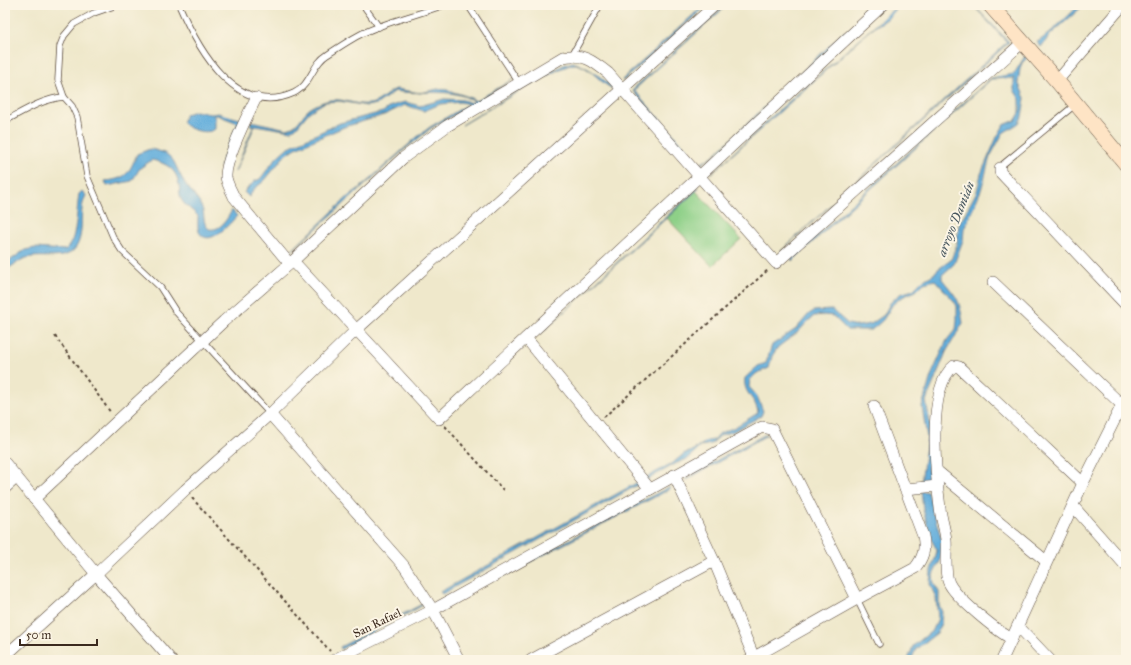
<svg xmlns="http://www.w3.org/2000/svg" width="1131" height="665" font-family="'IM FELL Great Primer',serif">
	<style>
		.green { fill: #8ed088; stroke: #647d53 }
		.water { fill: #64aedc; stroke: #506c7d }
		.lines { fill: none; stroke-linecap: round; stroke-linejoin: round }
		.lane-casing { stroke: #564638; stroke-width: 7 }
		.street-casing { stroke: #564638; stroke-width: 12 }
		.secondary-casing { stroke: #564638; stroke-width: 16 }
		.path { stroke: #564638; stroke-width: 2; stroke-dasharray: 3 3; stroke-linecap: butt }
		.lane { stroke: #fff; stroke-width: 5.5 }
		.street { stroke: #fff; stroke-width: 11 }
		.secondary { stroke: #fee4c5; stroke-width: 15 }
		.labels { text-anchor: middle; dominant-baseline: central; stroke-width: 4; stroke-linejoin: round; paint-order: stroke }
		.street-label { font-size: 12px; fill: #3b2a1e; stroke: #fcf5e5 }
		.water-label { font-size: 13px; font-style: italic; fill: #495860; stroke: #fcf5e5 }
	</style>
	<rect width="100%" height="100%" fill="#fcf5e5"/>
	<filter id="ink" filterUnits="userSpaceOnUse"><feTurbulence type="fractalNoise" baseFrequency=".025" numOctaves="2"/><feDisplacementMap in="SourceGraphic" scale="8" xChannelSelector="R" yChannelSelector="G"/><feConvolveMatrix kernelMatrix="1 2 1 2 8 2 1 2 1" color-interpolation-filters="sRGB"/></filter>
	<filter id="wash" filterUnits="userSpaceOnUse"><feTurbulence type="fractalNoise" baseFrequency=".012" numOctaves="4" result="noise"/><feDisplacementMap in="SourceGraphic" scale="16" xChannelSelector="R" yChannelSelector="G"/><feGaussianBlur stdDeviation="0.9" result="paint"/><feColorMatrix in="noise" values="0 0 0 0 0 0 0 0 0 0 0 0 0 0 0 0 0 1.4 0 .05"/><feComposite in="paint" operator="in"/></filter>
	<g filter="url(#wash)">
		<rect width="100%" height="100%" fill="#efe8cb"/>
		<!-- green -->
		<polygon class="green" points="696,191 741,239 712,266 667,218"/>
		<!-- water -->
		<g class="water">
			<polygon points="704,5 707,5 623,81 622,80"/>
			<polygon points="725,5 727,5 634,90 700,164 714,155 845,31 846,33 715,155 699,166 632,90"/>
			<polygon points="898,5 900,5 887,19 870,30 711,174 777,112"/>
			<polygon points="973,5 1009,42 781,251 1007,42"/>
			<path d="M1079 5H1084L1050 35 1041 47 1037 42C1043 40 1074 11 1079 5Z"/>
			<path d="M1025 56 1027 58 1022 63 1020 69 1018 82 1025 98 1022 117 1019 123 1003 133 990 157 981 190 964 229 963 240 954 264 942 275V279C958 299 959 298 963 323L946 352 926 401 931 429 929 449 930 462 928 468 929 482 921 483 927 438 922 406 931 376 947 340 956 329 957 321V306L954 301 935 280 924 283 916 291 902 297 893 304 883 320 875 327 871 330H847L833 316 824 315 814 316 806 323 798 332 778 347 772 356 769 368 757 373 750 379 749 387 757 396 763 411 761 416 734 431 721 435 711 444 701 446 687 459 677 463 442 594 440 592 674 462 685 453 690 452 707 441 714 440 720 433 735 427 758 413C757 399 742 393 745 378L758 366 766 363 772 345 796 329 809 314 814 311 832 310 848 324 858 326 871 324 884 315 890 303 900 294 913 290 922 281 934 274 937 270 951 260 957 244 959 225 977 191 981 174 997 137 1004 125 1016 120 1020 113V99L1014 90V78L991 79 792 261 791 259 991 78 1014 74Z"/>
			<path d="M573 62C590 68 601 77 614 89 600 84 593 68 576 64 564 62 478 116 462 125L540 77 564 65Z"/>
			<path d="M512 80 481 100 431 128 404 150 288 254 350 195 360 188 416 138 430 127 469 104 460 102 440 104 424 111 405 105 384 115 344 127 298 147 286 154 265 180 253 190 249 197 244 192 255 181 260 179 277 157 287 148 340 123 383 112 391 106 405 102 420 106 444 99 463 100 471 103 474 101C449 86 422 96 395 91L377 104 367 106 339 101 325 102 309 112 296 128 291 131 255 125 235 172 254 125H250L251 121 287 129C299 126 300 118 307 111 311 107 318 104 323 102 339 95 354 106 369 104 380 103 386 93 396 89L420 93 438 89 447 90 469 97 476 101Z"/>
			<path d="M195 111 211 114 218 113 243 120 220 168 222 160 238 123 217 115 213 116 215 118V129C208 135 188 130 182 122L186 114Z"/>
			<path d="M150 149C176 154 172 161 183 180 188 189 197 197 201 206 206 214 201 222 209 229 221 231 227 219 232 210L237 216C229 224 209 249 199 232 197 227 198 221 198 216 193 210 186 207 182 201 179 195 180 191 179 185 177 169 166 163 152 160L140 168 132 181 107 186 105 181C127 179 129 173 137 154Z"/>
			<polygon points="698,187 699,188 539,335"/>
			<path d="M82 191 86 195C79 209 83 223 80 237 74 266 46 253 26 258 19 260 12 267 5 270V264L25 250 35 248 65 250C78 240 76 211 79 194Z"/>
			<polygon points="766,434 767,435 686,480 685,479 704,467"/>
			<polygon points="669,487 670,489 503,576 502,575"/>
			<polygon points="921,491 928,492 943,545 940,561 933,575 934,584 939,592 939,605 942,612 941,623 937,633 916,649 911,660 908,660 913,646 933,630 938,618 936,598 930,584 931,570 936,556 937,550 931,539 923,509"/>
			<polygon points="426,602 427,603 341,649 340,647"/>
		</g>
	</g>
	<g filter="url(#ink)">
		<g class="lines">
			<!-- lane casing -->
			<g class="lane-casing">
				<g id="lane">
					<polyline points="117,5 94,13 74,24 64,36 60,46 58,80 64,97 72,106 77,117 87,176 113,237 122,251 160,287 176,312 270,414"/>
					<path d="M179 5C198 49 236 119 294 93 311 85 312 64 327 55 339 47 351 39 363 33 389 21 417 15 444 5"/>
					<polyline points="363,5 379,27"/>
					<polyline points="468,5 519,83"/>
					<polyline points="572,55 600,5"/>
					<path d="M5 121C24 111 42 99 64 97"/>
					<polyline points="1000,168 1002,165 1076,104"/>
					<polyline points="857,599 879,644"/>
				</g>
			</g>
			<!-- street casing -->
			<g class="street-casing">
				<g id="street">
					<polyline points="1057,81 1123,5"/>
					<path d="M256 98C248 114 225 161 226 177 227 184 231 190 234 197L289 263"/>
					<polyline points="1000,168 1000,172 1126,305"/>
					<polyline points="293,261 439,419 883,5"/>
					<polyline points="993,282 1122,405"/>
					<polyline points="526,338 650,489"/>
					<polyline points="270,414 404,566 433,610 459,660"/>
					<polyline points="5,463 96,574 171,660"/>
					<polyline points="937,471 1046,561"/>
					<polyline points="674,475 714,561 755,660"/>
					<polyline points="5,488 16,478"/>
					<polyline points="905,489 938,486"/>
					<path d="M34 499 224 321 293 261 403 158 447 126 563 57C583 53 593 61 608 73L776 263 1023 42"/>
					<polyline points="1073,506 1126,566"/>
					<polyline points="1018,626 1050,660"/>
					<path d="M1012 639C997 631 956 598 949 583 944 574 947 552 946 540 945 529 941 519 940 508 936 476 926 387 954 366L959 367 1083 483"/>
					<polyline points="5,656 96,574 185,490 270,414 356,330 715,5"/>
					<polyline points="334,660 433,610 762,427 772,429 857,599"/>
					<polyline points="531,660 714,561"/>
					<path d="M749 660 857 599 915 568C923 558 926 549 923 536L874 406"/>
					<polyline points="1002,660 1083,483 1126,397"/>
				</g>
			</g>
			<!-- secondary casing -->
			<g class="secondary-casing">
				<polyline id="secondary" points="990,5 1057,81 1126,164"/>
			</g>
			<!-- path -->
			<g class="path">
				<polyline points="55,336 111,413"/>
				<polyline points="604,417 769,269"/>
				<polyline points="445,426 504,491"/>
				<polyline points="192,498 330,651"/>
			</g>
			<!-- lane -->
			<use href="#lane" class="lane"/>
			<!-- street -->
			<use href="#street" class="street"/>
			<!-- secondary -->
			<use href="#secondary" class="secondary"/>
		</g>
	</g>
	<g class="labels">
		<!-- street labels -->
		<g class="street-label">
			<text transform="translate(377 623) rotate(-26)">San Rafael</text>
		</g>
		<!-- water labels -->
		<g class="water-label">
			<text transform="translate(956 219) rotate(-68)">arroyo Damián</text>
		</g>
	</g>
	<!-- margin -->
	<rect width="1131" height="665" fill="none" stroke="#fcf5e5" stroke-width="20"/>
	<!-- scale -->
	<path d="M20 639v6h77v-6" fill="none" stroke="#3b2a1e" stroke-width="2"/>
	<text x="26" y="639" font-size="12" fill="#3b2a1e" stroke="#fcf5e5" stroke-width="3" paint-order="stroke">50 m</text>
</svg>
